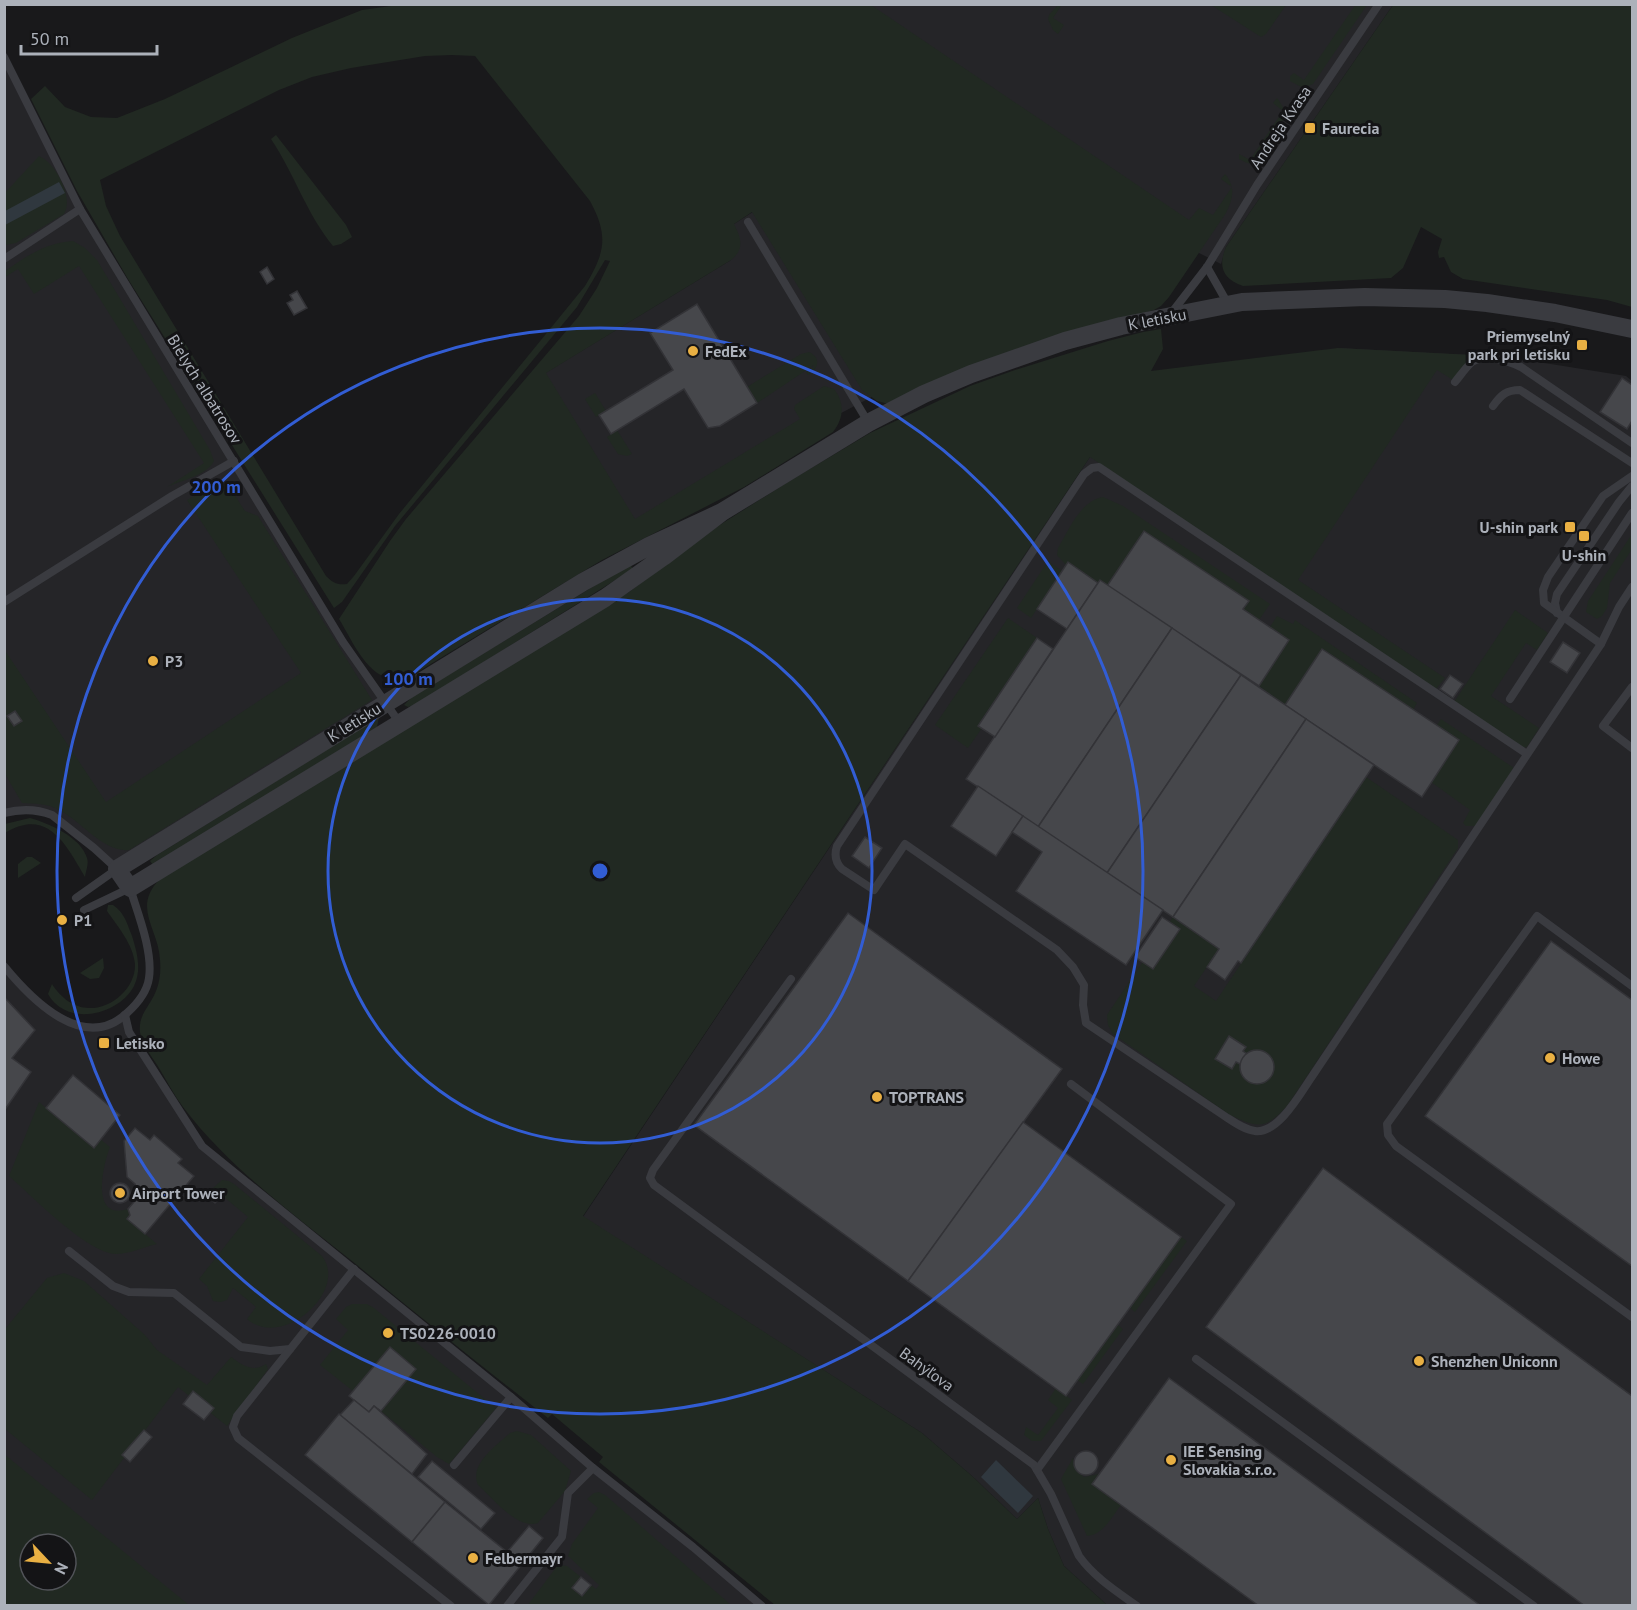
<svg xmlns="http://www.w3.org/2000/svg" width="1637" height="1610" font-family="'PT Sans',sans-serif">
	<style>
		.built { fill: #252528; fill-rule: evenodd }
		.green { fill: #212922; fill-rule: evenodd }
		.water { fill: #30383f }
		.building { fill: #46474b; stroke: #333337; stroke-width: 1.5 }
		.lines { fill: none; stroke-linecap: round; stroke-linejoin: round }
		.service { stroke: #3a3b40; stroke-width: 8 }
		.tertiary { stroke: #3a3b40; stroke-width: 18 }
		.ring { fill: none; stroke: #325dd4; stroke-width: 3 }
		.poi-dot { fill: #e9b043; stroke: #141416; stroke-width: 2 }
		.labels { text-anchor: middle; dominant-baseline: central; stroke-width: 6; stroke-linejoin: round; paint-order: stroke }
		.street-label { font-size: 16px; fill: #acb1ba; stroke: #141416 }
		.poi-label { font-size: 16px; font-weight: bold; fill: #acb1ba; stroke: #141416; text-anchor: start }
		.centre { fill: #325dd4; stroke: #141416; stroke-width: 3 }
		.ring-label { font-size: 18px; text-anchor: middle; font-weight: bold; fill: #325dd4; stroke: #141416; stroke-width: 6; stroke-linejoin: round; paint-order: stroke }
	</style>
	<rect width="100%" height="100%" fill="#19191b"/>
	<!-- built -->
	<g class="built">
		<polygon points="833,4 1393,5 1226,247 1221,264 1199,253 1185,225 1081,157 1003,112"/>
		<polygon points="4,58 80,209 343,642 386,702 117,869 52,815 5,813"/>
		<polygon points="759,208 883,391 790,440 636,529 542,375 731,260 734,224"/>
		<polygon points="1338,348 1506,357 1626,376 1632,381 1632,1605 1107,1605 1064,1566 1048,1529 1038,1498 1017,1519 972,1476 922,1433 583,1217 1090,457"/>
		<path d="M5 966 20 985 70 1023 102 1025 125 1015 129 1032 202 1146 762 1605 5 1606ZM30 1544H66V1580H30Z"/>
	</g>
	<!-- green -->
	<g class="green">
		<polygon points="1356,4 1367,5 1313,84 1303,88 1290,81 1290,76 1294,73 1304,80"/>
		<path d="M398 5H871L1189 220 1199 208 1213 215 1232 187 1221 179 1225 174C1236 187 1233 199 1226 213L1169 297 1161 306 1154 310 1090 328 889 404 877 401 862 390 752 212 734 224C741 238 745 249 731 260L546 373 635 519 800 419 794 409 795 405 824 386 834 389C845 403 844 418 833 432L744 487 602 560 411 676C373 692 355 645 339 619L390 541 406 519 579 316 597 288 610 261 605 260 577 307 395 526 342 602 334 608 128 279 77 191 31 99 45 86 65 107 91 117 117 118 165 99 292 38 362 10ZM452 55 475 56 590 201C609 236 605 253 585 286L399 514 354 576 347 584C337 585 333 583 326 576L120 236 106 206 100 180 279 90 312 77 351 68 425 56Z"/>
		<polygon points="1211,5 1286,5 1266,34 1261,37"/>
		<path d="M1393 5H1632V307L1607 300 1463 279 1451 272 1444 257 1439 258 1438 252 1442 239 1421 227 1403 268 1391 278 1243 286C1222 279 1218 266 1226 247Z"/>
		<polygon points="1057,6 1061,6 1053,18 1064,25 1058,34 1053,30 1048,19 1049,15"/>
		<path d="M1277 98C1280 102 1283 106 1284 111 1286 122 1267 157 1257 162 1251 166 1245 162 1239 159V154L1250 160 1283 111 1273 103Z"/>
		<path d="M276 135 346 225 352 237 341 244 333 246C306 213 294 173 271 139Z"/>
		<path d="M39 156C56 163 74 198 64 214L16 243 5 245 4 194Z"/>
		<path d="M73 241 85 248 97 260 210 450 214 461C206 476 182 480 167 487L204 463 79 266 34 294 18 269 5 277V271C27 256 45 243 73 241Z"/>
		<path d="M1161 329 1163 349 1151 371 1338 348 1473 355 1471 359 1453 380 1437 370 1298 580 1445 678 1436 689 1090 457 583 1216 922 1433 972 1476 1017 1519 1038 1498 1048 1529 1064 1566 1107 1605H775L599 1462 603 1457 552 1414 548 1418C484 1368 420 1317 357 1265 296 1216 230 1169 183 1107 174 1095 167 1081 159 1068 153 1058 142 1045 140 1032 138 1015 150 1006 156 991 160 981 161 971 160 960 159 929 132 908 159 880L629 592 715 528 788 482 870 433 970 386 1015 370 1108 341 1143 332Z"/>
		<path d="M809 352C822 358 818 369 808 375L806 372 814 366V365L757 403 747 387 801 354Z"/>
		<polygon points="595,393 606,411 596,417 585,399"/>
		<polygon points="617,430 632,454 627,456 618,454 607,437"/>
		<path d="M222 484 228 485 245 511 258 516 372 700 129 850C104 853 80 820 59 810 47 803 35 804 22 803L5 774 4 649 106 802 301 673 187 500 214 486Z"/>
		<path d="M1103 497 1123 506 1270 604 1259 620 1243 609 1248 601 1144 531 1107 586 1100 580 1098 583 1068 563 1066 565 1057 555 1058 548C1069 530 1080 501 1103 497Z"/>
		<polygon points="1632,534 1632,549 1610,583 1607,608 1602,616 1597,619 1586,612 1588,601"/>
		<polygon points="1048,561 1062,571 1031,618 1017,608"/>
		<polygon points="630,564 633,569 415,705 408,707 404,705 412,697"/>
		<polygon points="1515,610 1548,633 1537,650 1526,643 1491,696 1539,728 1527,747 1523,748 1454,702"/>
		<polygon points="1277,616 1293,624 1295,620 1417,703 1413,710 1323,649 1285,705 1259,686 1289,640 1270,627"/>
		<polygon points="1008,618 1037,638 978,725 982,728 968,748 935,725"/>
		<polygon points="379,717 377,727 153,865 150,861 157,855"/>
		<polygon points="1441,719 1514,768 1476,826 1466,826 1463,823 1470,810 1431,782 1437,725"/>
		<path d="M1366 777 1458 840V848L1287 1106C1265 1130 1258 1128 1230 1115L1113 1034 1108 1025 1107 1015 1173 917 1219 949 1194 986 1216 1001Z"/>
		<path d="M30 818C48 823 81 837 87 858 89 864 86 870 85 877 66 845 48 807 5 833V824Z"/>
		<polygon points="27,857 32,857 41,863 18,878 18,864"/>
		<path d="M108 905H113C125 913 127 924 132 936 137 952 142 970 134 986 118 1016 66 1027 48 994L52 984C60 997 74 1008 89 1008 112 1009 136 987 135 964 133 944 118 927 107 911Z"/>
		<polygon points="103,958 104,968 99,978 90,979 80,973"/>
		<path d="M39 1102 93 1147 100 1139 110 1147C103 1165 90 1221 128 1209L130 1215 128 1218 131 1222 157 1244C144 1247 129 1254 116 1254 87 1253 32 1196 9 1176Z"/>
		<path d="M222 1180 229 1181 234 1184 322 1256C349 1291 282 1350 247 1319L256 1307 233 1288 227 1300 221 1302 213 1301 207 1286 199 1279 248 1217 213 1188Z"/>
		<polygon points="1181,1237 1187,1241 1135,1312 1130,1308"/>
		<path d="M64 1273 84 1281 145 1335 157 1350 207 1385 231 1357C242 1365 253 1373 266 1364L268 1369 227 1426 178 1387 92 1500 5 1429V1329L47 1278Z"/>
		<polygon points="352,1304 367,1304 374,1308 496,1408 449,1464 437,1457 381,1411 416,1369 390,1347 353,1391 320,1365 348,1330 336,1319 346,1307"/>
		<polygon points="1118,1325 1123,1329 1083,1384 1077,1380"/>
		<polygon points="1056,1388 1072,1400 1041,1441 1032,1441 1024,1435 1026,1427 1038,1435 1058,1408 1048,1400"/>
		<path d="M517 1431 531 1435 571 1471 565 1491 538 1523C517 1530 493 1498 478 1485 469 1464 496 1446 510 1433Z"/>
		<path d="M4 1454 189 1605H5ZM30 1544H66V1580H30Z"/>
		<path d="M1073 1458 1075 1470 1084 1477 1099 1474 1092 1484 1121 1505C1112 1517 1103 1535 1087 1536L1061 1479Z"/>
		<polygon points="599,1492 605,1495 619,1507 731,1605 527,1606 558,1565 567,1566 596,1589 599,1585 568,1556 572,1544 598,1508 587,1499 594,1493"/>
	</g>
	<!-- water -->
	<g class="water">
		<polygon points="59,182 65,193 5,225 5,211"/>
		<polygon points="996,1460 1033,1496 1018,1513 981,1477"/>
	</g>
	<!-- building -->
	<g class="building">
		<polygon points="267,267 274,279 267,284 260,272"/>
		<polygon points="297,291 307,308 294,315 287,303 293,300 290,295"/>
		<polygon points="697,304 757,403 720,426 708,428 684,389 611,434 599,415 673,370 650,333"/>
		<polygon points="1622,378 1632,385 1632,421 1627,429 1600,412"/>
		<polygon points="1144,531 1249,601 1243,609 1289,640 1259,686 1107,586"/>
		<polygon points="1068,562 1098,583 1067,629 1037,609"/>
		<polygon points="1100,580 1172,628 1038,827 966,779"/>
		<polygon points="1172,628 1241,675 1107,873 1038,827"/>
		<polygon points="1037,638 1053,649 995,737 978,726"/>
		<polygon points="1563,642 1580,653 1567,673 1550,662"/>
		<polygon points="1322,649 1459,740 1422,797 1285,705"/>
		<polygon points="1241,675 1306,719 1173,917 1107,873"/>
		<polygon points="1450,675 1463,684 1453,698 1440,689"/>
		<polygon points="15,711 22,721 14,726 7,716"/>
		<polygon points="1306,719 1374,765 1241,963 1238,961 1225,980 1207,967 1219,949 1173,917"/>
		<polygon points="978,786 1023,816 996,856 951,826"/>
		<polygon points="1023,816 1163,910 1126,965 1016,891 1042,852 1012,832"/>
		<polygon points="865,837 882,848 869,868 852,856"/>
		<polygon points="848,913 1062,1069 908,1281 694,1125"/>
		<polygon points="1162,917 1180,929 1153,969 1135,957"/>
		<polygon points="1551,941 1632,1000 1632,1266 1425,1116"/>
		<polygon points="4,997 35,1030 12,1058 31,1072 4,1111"/>
		<polygon points="1229,1036 1246,1047 1243,1051 1247,1054 1240,1064 1236,1062 1232,1069 1215,1059"/>
		<circle cx="1257" cy="1067" r="17"/>
		<polygon points="73,1075 120,1115 94,1148 46,1108"/>
		<polygon points="1023,1122 1181,1237 1066,1396 908,1281"/>
		<polygon points="135,1128 150,1140 154,1135 182,1159 178,1163 194,1176 145,1234 127,1219 130,1215 128,1209 134,1202 137,1191 135,1184 127,1177 124,1141"/>
		<polygon points="1323,1168 1632,1396 1632,1606 1585,1606 1206,1327"/>
		<circle cx="120" cy="1193" r="10"/>
		<polygon points="215,1192 221,1197 215,1203 209,1198"/>
		<polygon points="388,1329 393,1333 389,1337 384,1333"/>
		<polygon points="390,1347 416,1369 381,1411 374,1406 369,1412 349,1396"/>
		<polygon points="1169,1378 1481,1606 1259,1606 1121,1505 1092,1484"/>
		<polygon points="193,1391 214,1408 204,1420 183,1404"/>
		<polygon points="354,1400 369,1412 374,1406 427,1454 412,1474 340,1415"/>
		<polygon points="339,1414 445,1502 412,1542 305,1455"/>
		<polygon points="144,1430 152,1437 130,1462 122,1455"/>
		<circle cx="1086" cy="1463" r="12"/>
		<polygon points="432,1461 495,1513 481,1529 418,1477"/>
		<polygon points="445,1502 522,1564 489,1605 412,1542"/>
		<polygon points="529,1526 543,1538 522,1564 507,1552"/>
		<polygon points="581,1577 591,1585 582,1596 572,1588"/>
	</g>
	<g class="lines">
		<!-- service -->
		<g class="service">
			<polyline points="4,57 80,209 343,642 399,722"/>
			<polyline points="748,222 868,422"/>
			<polyline points="4,259 80,209"/>
			<polyline points="1207,267 1228,304"/>
			<polyline points="1173,311 1207,267 1257,185 1379,4"/>
			<path d="M1455 382C1460 376 1466 367 1472 362 1485 353 1508 361 1521 367L1632 443"/>
			<path d="M1493 406C1501 395 1506 390 1520 390L1632 463"/>
			<polyline points="4,602 172,496 234,461"/>
			<polyline points="1557,613 1555,603 1557,594 1619,502 1632,486"/>
			<polyline points="1601,644 1544,603 1543,590 1548,577 1603,496 1632,476"/>
			<polyline points="1632,687 1603,726 1632,748"/>
			<polyline points="1510,699 1632,513"/>
			<path d="M1527 754 1099 467 1092 468 1084 474 837 846C834 855 835 862 842 869L874 890 905 844 1057 950 1073 967 1084 985 1083 1005 1086 1023 1226 1117C1235 1123 1245 1130 1255 1131 1279 1134 1301 1092 1313 1075L1601 644 1619 607 1632 587"/>
			<path d="M4 813C20 809 37 809 52 815L94 848 117 869 76 898"/>
			<path d="M4 966C31 999 84 1054 127 1013 137 1004 147 992 149 978 153 951 138 914 130 888L84 910"/>
			<path d="M791 979 653 1170 650 1178 654 1185 1034 1465 1051 1494 1079 1556C1094 1577 1116 1591 1137 1606"/>
			<polyline points="1632,986 1537,916 1387,1124 1388,1135 1396,1146 1632,1317"/>
			<polyline points="125,1015 129,1032 202,1146 511,1397 593,1468 693,1547 762,1606"/>
			<polyline points="69,1251 113,1286 129,1292 174,1293 241,1347 270,1351 290,1349"/>
			<polyline points="354,1269 237,1416 233,1427 238,1438 451,1606"/>
			<polyline points="1196,1359 1534,1606"/>
			<polyline points="454,1465 511,1397"/>
			<polyline points="1037,1470 1231,1204 1071,1084"/>
			<polyline points="507,1606 562,1537 568,1493 593,1468"/>
		</g>
		<!-- tertiary -->
		<polyline class="tertiary" points="722,512 649,546 583,582 117,869 130,888 605,598 663,557 722,512 868,423 924,394 971,374 1065,341 1121,326 1242,302 1365,297 1445,299 1487,303 1555,313 1632,329"/>
	</g>
	<!-- distance rings -->
	<g class="ring">
		<circle cx="600" cy="871" r="272"/>
		<circle cx="600" cy="871" r="543"/>
	</g>
	<!-- markers -->
	<g class="poi-dot">
		<rect x="1304" y="122" width="12" height="12" rx="3"/>
		<rect x="1576" y="339" width="12" height="12" rx="3"/>
		<circle cx="693" cy="351" r="6"/>
		<rect x="1564" y="521" width="12" height="12" rx="3"/>
		<rect x="1578" y="530" width="12" height="12" rx="3"/>
		<circle cx="153" cy="661" r="6"/>
		<circle cx="62" cy="920" r="6"/>
		<rect x="98" y="1037" width="12" height="12" rx="3"/>
		<circle cx="1550" cy="1058" r="6"/>
		<circle cx="877" cy="1097" r="6"/>
		<circle cx="120" cy="1193" r="6"/>
		<circle cx="388" cy="1333" r="6"/>
		<circle cx="1419" cy="1361" r="6"/>
		<circle cx="1171" cy="1460" r="6"/>
		<circle cx="473" cy="1558" r="6"/>
	</g>
	<g class="labels">
		<!-- street labels -->
		<g class="street-label">
			<text transform="translate(1280 127) rotate(-56)">Andreja Kvasa</text>
			<text transform="translate(1157 319) rotate(-11)">K letisku</text>
			<text transform="translate(205 389) rotate(58)">Bielych albatrosov</text>
			<text transform="translate(354 722) rotate(-32)">K letisku</text>
			<text transform="translate(927 1369) rotate(36)">Bahýľova</text>
		</g>
		<!-- poi labels -->
		<g class="poi-label">
			<text x="1322" y="128">Faurecia</text>
			<text x="1570" y="336" text-anchor="end">Priemyselný<tspan x="1570" dy="18">park pri letisku</tspan></text>
			<text x="705" y="351">FedEx</text>
			<text x="1558" y="527" text-anchor="end">U-shin park</text>
			<text x="1584" y="555" text-anchor="middle">U-shin</text>
			<text x="165" y="661">P3</text>
			<text x="74" y="920">P1</text>
			<text x="116" y="1043">Letisko</text>
			<text x="1562" y="1058">Howe</text>
			<text x="889" y="1097">TOPTRANS</text>
			<text x="132" y="1193">Airport Tower</text>
			<text x="400" y="1333">TS0226-0010</text>
			<text x="1431" y="1361">Shenzhen Uniconn</text>
			<text x="1183" y="1451">IEE Sensing<tspan x="1183" dy="18">Slovakia s.r.o.</tspan></text>
			<text x="485" y="1558">Felbermayr</text>
		</g>
	</g>
	<circle cx="600" cy="871" r="9" class="centre"/>
	<g class="ring-label">
		<text x="216" y="493">200 m</text>
		<text x="408" y="685">100 m</text>
	</g>
	<!-- border -->
	<rect width="1637" height="1610" fill="none" stroke="#acb1ba" stroke-width="12"/>
	<!-- north arrow -->
	<g transform="translate(48 1562) rotate(116)"><circle r="28" fill="#141416" stroke="#515358" stroke-width="1.5"/>
	<path d="M0-4.5L10 22L0 15L-10 22Z" fill="#e9b043"/>
	<text y="-9" font-size="16" font-weight="bold" text-anchor="middle" fill="#acb1ba">N</text>
	</g>
	<!-- scale -->
	<path d="M21 45v9h136v-9" fill="none" stroke="#acb1ba" stroke-width="3"/>
	<text x="30" y="45" font-size="18" fill="#acb1ba" stroke="#141416" stroke-width="4.5" paint-order="stroke">50 m</text>
</svg>
